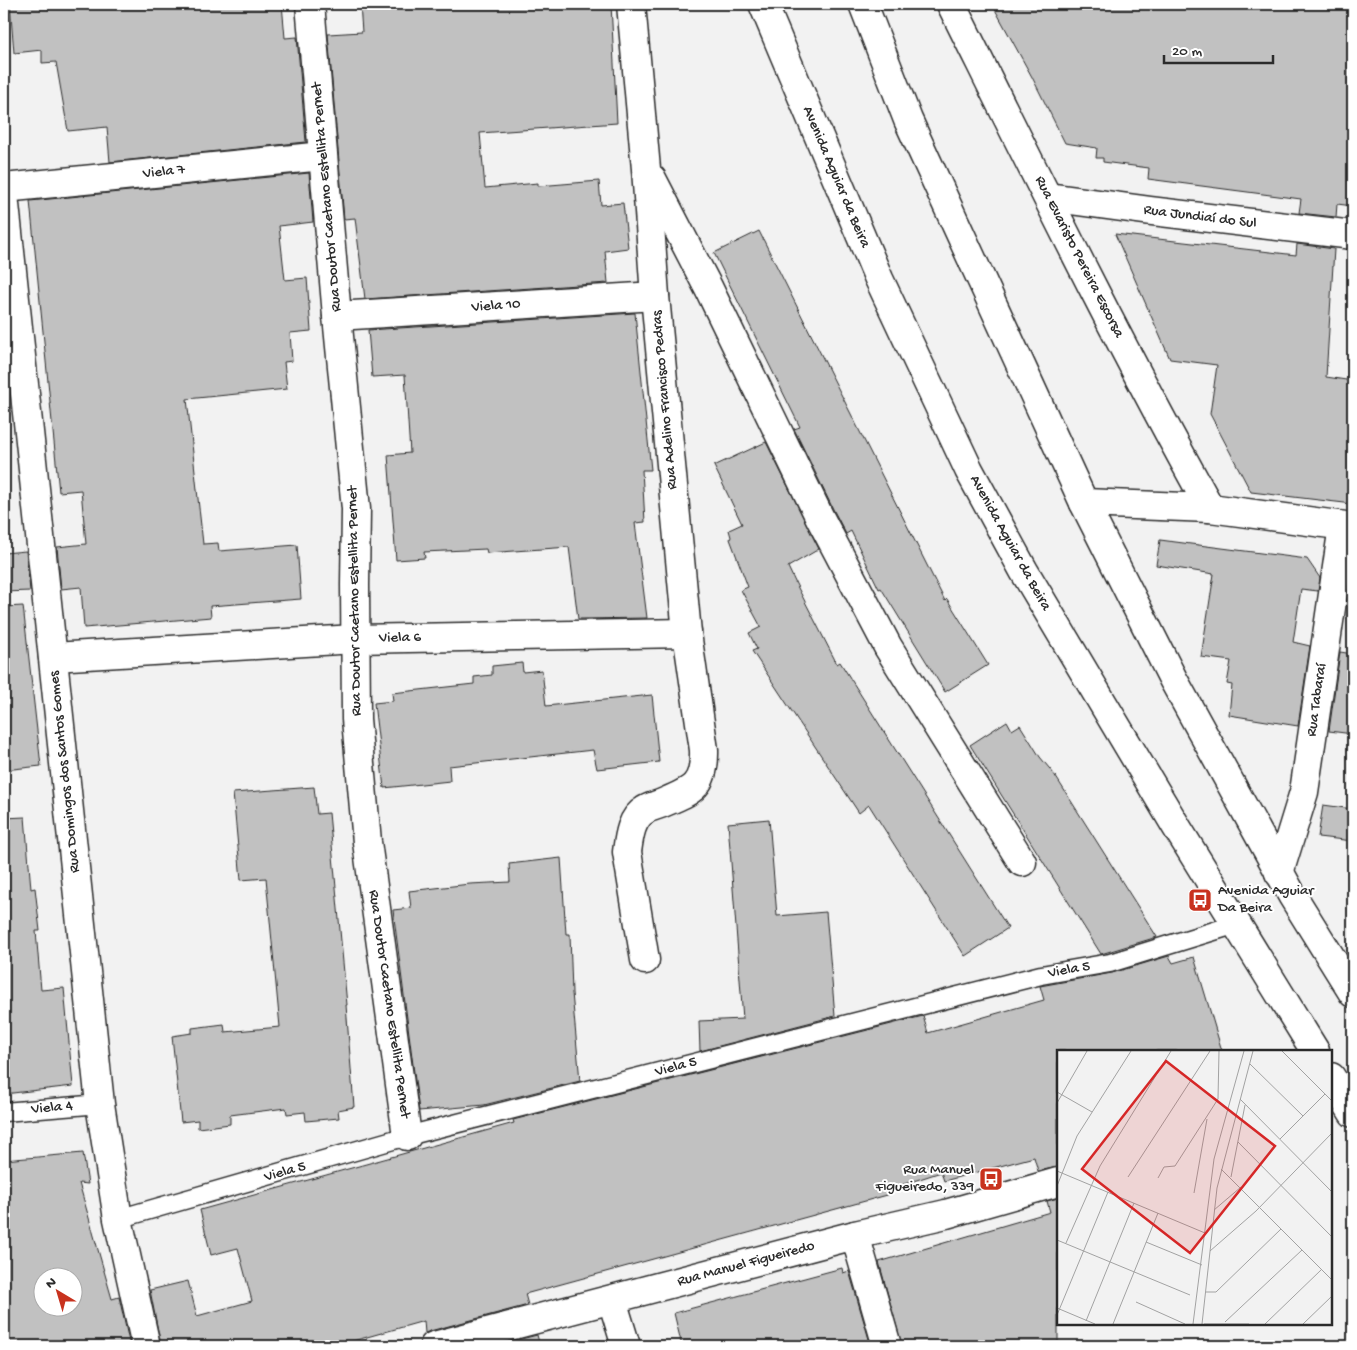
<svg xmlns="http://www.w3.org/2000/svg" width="1357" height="1350" font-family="'Gochi Hand',sans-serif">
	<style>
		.building { fill: #c1c1c1; stroke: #2b2b2b; fill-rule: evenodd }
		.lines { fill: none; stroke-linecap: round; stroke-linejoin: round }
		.lane-casing { stroke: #2b2b2b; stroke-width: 21 }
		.street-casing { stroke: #2b2b2b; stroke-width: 31 }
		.secondary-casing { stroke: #2b2b2b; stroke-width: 31 }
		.lane { stroke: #fff; stroke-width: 18 }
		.street { stroke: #fff; stroke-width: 28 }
		.secondary { stroke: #fff; stroke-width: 28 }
		.labels { text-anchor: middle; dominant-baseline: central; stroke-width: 4; stroke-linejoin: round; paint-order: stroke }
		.street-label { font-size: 15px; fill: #2b2b2b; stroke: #fff }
		.poi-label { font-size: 15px; fill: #2b2b2b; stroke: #fff; text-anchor: start }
		.inset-road { fill: none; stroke: #a2a2a2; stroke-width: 1 }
		.view { fill: #d62828; fill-opacity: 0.15; stroke: #d62828; stroke-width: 2.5 }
		.inset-edge { fill: none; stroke: #2b2b2b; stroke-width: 2.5 }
	</style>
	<rect width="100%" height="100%" fill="#f2f2f2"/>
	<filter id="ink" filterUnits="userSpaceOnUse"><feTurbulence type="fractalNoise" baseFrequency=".02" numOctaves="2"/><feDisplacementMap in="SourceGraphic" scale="10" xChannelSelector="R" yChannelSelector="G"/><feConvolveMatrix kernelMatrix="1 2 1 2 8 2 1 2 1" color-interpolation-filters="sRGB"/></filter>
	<g filter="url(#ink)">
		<!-- building -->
		<g class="building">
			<polygon points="10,4 282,4 285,38 297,37 306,142 110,162 107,127 68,131 56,62 42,63 42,50 14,53"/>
			<polygon points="360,4 611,4 617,123 480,133 485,188 538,183 538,186 599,181 601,205 623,203 628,248 605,251 608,283 365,299 355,218 344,219 328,34 362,32"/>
			<polygon points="992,4 1353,4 1353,206 1337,204 1336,217 1299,213 1301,199 1148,179 1149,168 1103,162 1103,158 1096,158 1097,148 1065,143 1032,77"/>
			<polygon points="309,173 313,222 279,226 285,280 307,278 311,331 290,333 292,361 284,362 287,389 187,399 203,544 218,543 219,551 297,545 301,599 210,606 211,617 84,628 81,587 61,589 57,547 86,544 81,490 59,492 30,201"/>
			<polygon points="759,231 945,601 947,599 988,665 945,692 881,588 879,589 851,531 846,534 834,511 794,429 800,427 714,253"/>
			<polygon points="1115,234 1296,255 1297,244 1334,249 1326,377 1353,381 1353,504 1251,492 1210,414 1217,365 1170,359"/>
			<polygon points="635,313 651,470 642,470 645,522 635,523 647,618 578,619 569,547 487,553 486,549 424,552 425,558 396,560 388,455 410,453 405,375 372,377 368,330"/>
			<polygon points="766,442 819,549 788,567 796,584 837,664 840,662 1008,928 965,956 869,805 859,813 752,651 757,649 749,633 761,627 741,590 748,587 730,539 731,537 729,530 742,524 714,466"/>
			<polygon points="1160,540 1307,559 1320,578 1318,591 1301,589 1293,642 1310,646 1298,726 1229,715 1232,685 1227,684 1231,661 1201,657 1214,574 1156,565"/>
			<polygon points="26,551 30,591 4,592 4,553"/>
			<polygon points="23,606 41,766 4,770 4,607"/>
			<polygon points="1340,652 1353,654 1353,734 1329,731"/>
			<polygon points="522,663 523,672 542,670 546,706 652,695 659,762 597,769 593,750 449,766 450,781 384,788 374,703 393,701 392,693 474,684 474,677 492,675 492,666"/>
			<polygon points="1007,721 1012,730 1020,725 1040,757 1054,774 1157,937 1101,954 970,745"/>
			<polygon points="314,787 317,814 329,813 347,1005 346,1005 354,1107 338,1110 339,1118 306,1121 305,1112 287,1114 286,1108 230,1115 230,1124 198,1128 198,1120 181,1122 172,1036 192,1033 192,1028 224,1024 225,1032 280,1027 266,878 241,880 233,793"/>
			<polygon points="1323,805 1353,809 1353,841 1318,837"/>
			<polygon points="25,817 31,889 35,888 40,931 36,931 41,990 64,988 73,1086 4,1094 4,818"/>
			<polygon points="769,819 777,916 826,912 835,1016 700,1051 699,1021 743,1019 728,823"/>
			<polygon points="561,858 566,934 570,934 572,993 580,1081 484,1105 419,1111 393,910 411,908 409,891 470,884 510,882 509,864"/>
			<polygon points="1169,956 1173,963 1194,957 1222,1051 1058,1051 1058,1167 1038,1171 1034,1157 944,1181 941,1172 889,1189 891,1194 525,1294 528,1305 430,1331 425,1333 424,1321 335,1346 161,1346 150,1290 188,1281 197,1316 252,1301 238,1248 211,1255 200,1210 514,1123 513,1120 923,1016 928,1033 1044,1000 1040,986 1112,973"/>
			<path d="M83 1153 88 1184 79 1183 112 1299 119 1297 130 1346H4V1160ZM42 1278H72V1308H42Z"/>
			<polygon points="1058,1198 1058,1346 902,1346 879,1262 1050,1212 1047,1201"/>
			<polygon points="842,1268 843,1273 849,1271 871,1346 682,1346 674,1313"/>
			<polygon points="537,1335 540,1346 494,1346"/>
		</g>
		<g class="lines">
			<!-- lane casing -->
			<g class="lane-casing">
				<g id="lane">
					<polyline points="4,1112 100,1104"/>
					<polyline points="118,1219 407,1136 1041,975 1110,963 1237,924"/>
				</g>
			</g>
			<!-- street casing -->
			<g class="street-casing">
				<g id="street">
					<polyline points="310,4 337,316 356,509 355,585 356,719 367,842 407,1136"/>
					<path d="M631 4 646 169 655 296 687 633 704 750C705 788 691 791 660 804 655 806 649 807 645 810 631 818 629 837 627 852L645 960"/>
					<path d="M951 4C1035 173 1118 343 1210 508"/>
					<polyline points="652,179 709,289 820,518 888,647 1022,862"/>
					<polyline points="4,188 323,156"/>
					<polyline points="4,195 100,1104 118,1219 146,1346"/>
					<polyline points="1048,197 1151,211 1353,235"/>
					<polyline points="337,316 655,296"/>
					<polyline points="1084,503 1210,508 1353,527"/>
					<polyline points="53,657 355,639 687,633"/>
					<polyline points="1279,873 1304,792 1343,526"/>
					<polyline points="855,1235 887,1346"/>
					<polyline points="612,1300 626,1346"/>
					<polyline points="434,1346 855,1235 946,1214 1058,1182"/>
				</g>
			</g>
			<!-- secondary casing -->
			<g class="secondary-casing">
				<g id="secondary">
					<polyline points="763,4 879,279 969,470 1024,571 1176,826 1315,1051"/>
					<polyline points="863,4 908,120 1084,503 1173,679 1292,895 1353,993"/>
					<polyline points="1331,1077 1353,1113"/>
				</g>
			</g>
			<!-- lane -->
			<use href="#lane" class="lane"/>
			<!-- street -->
			<use href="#street" class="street"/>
			<!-- secondary -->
			<use href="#secondary" class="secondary"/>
		</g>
	</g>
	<!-- icons -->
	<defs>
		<g id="bus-square" transform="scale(1.25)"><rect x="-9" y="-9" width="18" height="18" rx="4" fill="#c8321e" stroke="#fff"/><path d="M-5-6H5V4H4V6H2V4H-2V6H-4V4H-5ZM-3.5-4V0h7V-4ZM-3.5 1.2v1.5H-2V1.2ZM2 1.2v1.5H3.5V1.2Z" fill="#fff"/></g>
	</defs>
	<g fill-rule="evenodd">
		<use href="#bus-square" x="1200" y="900"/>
		<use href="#bus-square" x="991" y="1179"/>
	</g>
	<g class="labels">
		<!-- street labels -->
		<g class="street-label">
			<text transform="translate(164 172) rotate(-6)">Viela 7</text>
			<text transform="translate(836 177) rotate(67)">Avenida Aguiar da Beira</text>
			<text transform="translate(327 197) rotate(-95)">Rua Doutor Caetano Estellita Pernet</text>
			<text transform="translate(1200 217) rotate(7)">Rua Jundiaí do Sul</text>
			<text transform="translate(1079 257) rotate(63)">Rua Evaristo Pereira Escorsa</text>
			<text transform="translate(496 306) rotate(-4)">Viela 10</text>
			<text transform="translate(665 400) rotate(-95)">Rua Adelino Francisco Pedras</text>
			<text transform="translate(1010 543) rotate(61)">Avenida Aguiar da Beira</text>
			<text transform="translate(355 601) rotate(-91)">Rua Doutor Caetano Estellita Pernet</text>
			<text transform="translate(400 638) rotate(-1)">Viela 6</text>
			<text transform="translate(1317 700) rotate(-82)">Rua Tabaraí</text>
			<text transform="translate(65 772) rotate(-96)">Rua Domingos dos Santos Gomes</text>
			<text transform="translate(1069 970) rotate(-10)">Viela 5</text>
			<text transform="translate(389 1004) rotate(82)">Rua Doutor Caetano Estellita Pernet</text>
			<text transform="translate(676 1067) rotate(-15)">Viela 5</text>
			<text transform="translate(52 1108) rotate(-5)">Viela 4</text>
			<text transform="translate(285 1172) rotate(-16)">Viela 5</text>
			<text transform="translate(746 1264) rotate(-15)">Rua Manuel Figueiredo</text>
		</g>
		<!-- poi labels -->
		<g class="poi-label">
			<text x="1218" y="891">Avenida Aguiar<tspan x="1218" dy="17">Da Beira</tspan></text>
			<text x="974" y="1170" text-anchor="end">Rua Manuel<tspan x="974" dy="17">Figueiredo, 339</tspan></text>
		</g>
	</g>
	<!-- overview -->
	<g transform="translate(1057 1050)">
		<rect width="275" height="275" fill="#f2f2f2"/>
		<path class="inset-road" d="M225 1 275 51M193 14 246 66M0 42 35 62M183 49 275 142M0 53 30 1M223 89 268 44M181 92 275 187M164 119 275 230M0 121 148 183M71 127 153 1M174 127 188 55M101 128 107 117 118 116 161 49 162 1M0 136 20 86 74 1M137 143 150 69M157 160 184 137M0 190 133 245M89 192 145 215M9 193 43 116 114 1M153 201 199 161 275 83M149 242H159L224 179M79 252 128 274M0 258 38 274M0 265 51 142M29 271 77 153M168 272 245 200M56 274 101 163M136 274 157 109 187 1M145 274 160 138 196 1M147 274H192M208 274 264 220M246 274 275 246"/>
		<path class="view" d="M109 11 218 96 133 203 25 119Z"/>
		<rect width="275" height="275" class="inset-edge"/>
	</g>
	<!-- margin -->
	<rect width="1357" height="1350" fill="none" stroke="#fff" stroke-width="20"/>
	<rect x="10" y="10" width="1337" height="1330" fill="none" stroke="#2b2b2b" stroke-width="2" filter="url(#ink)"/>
	<!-- north arrow -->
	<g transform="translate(58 1292) rotate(322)"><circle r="24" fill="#ffffff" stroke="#aaaaaa"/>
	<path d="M0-4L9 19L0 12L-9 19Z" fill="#c8321e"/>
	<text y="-8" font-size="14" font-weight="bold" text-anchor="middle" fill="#2b2b2b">N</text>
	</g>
	<!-- scale -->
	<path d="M1164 55v8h109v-8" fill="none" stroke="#2b2b2b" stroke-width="2.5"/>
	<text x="1172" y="55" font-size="15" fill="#2b2b2b" stroke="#ffffff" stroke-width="4" paint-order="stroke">20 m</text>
</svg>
